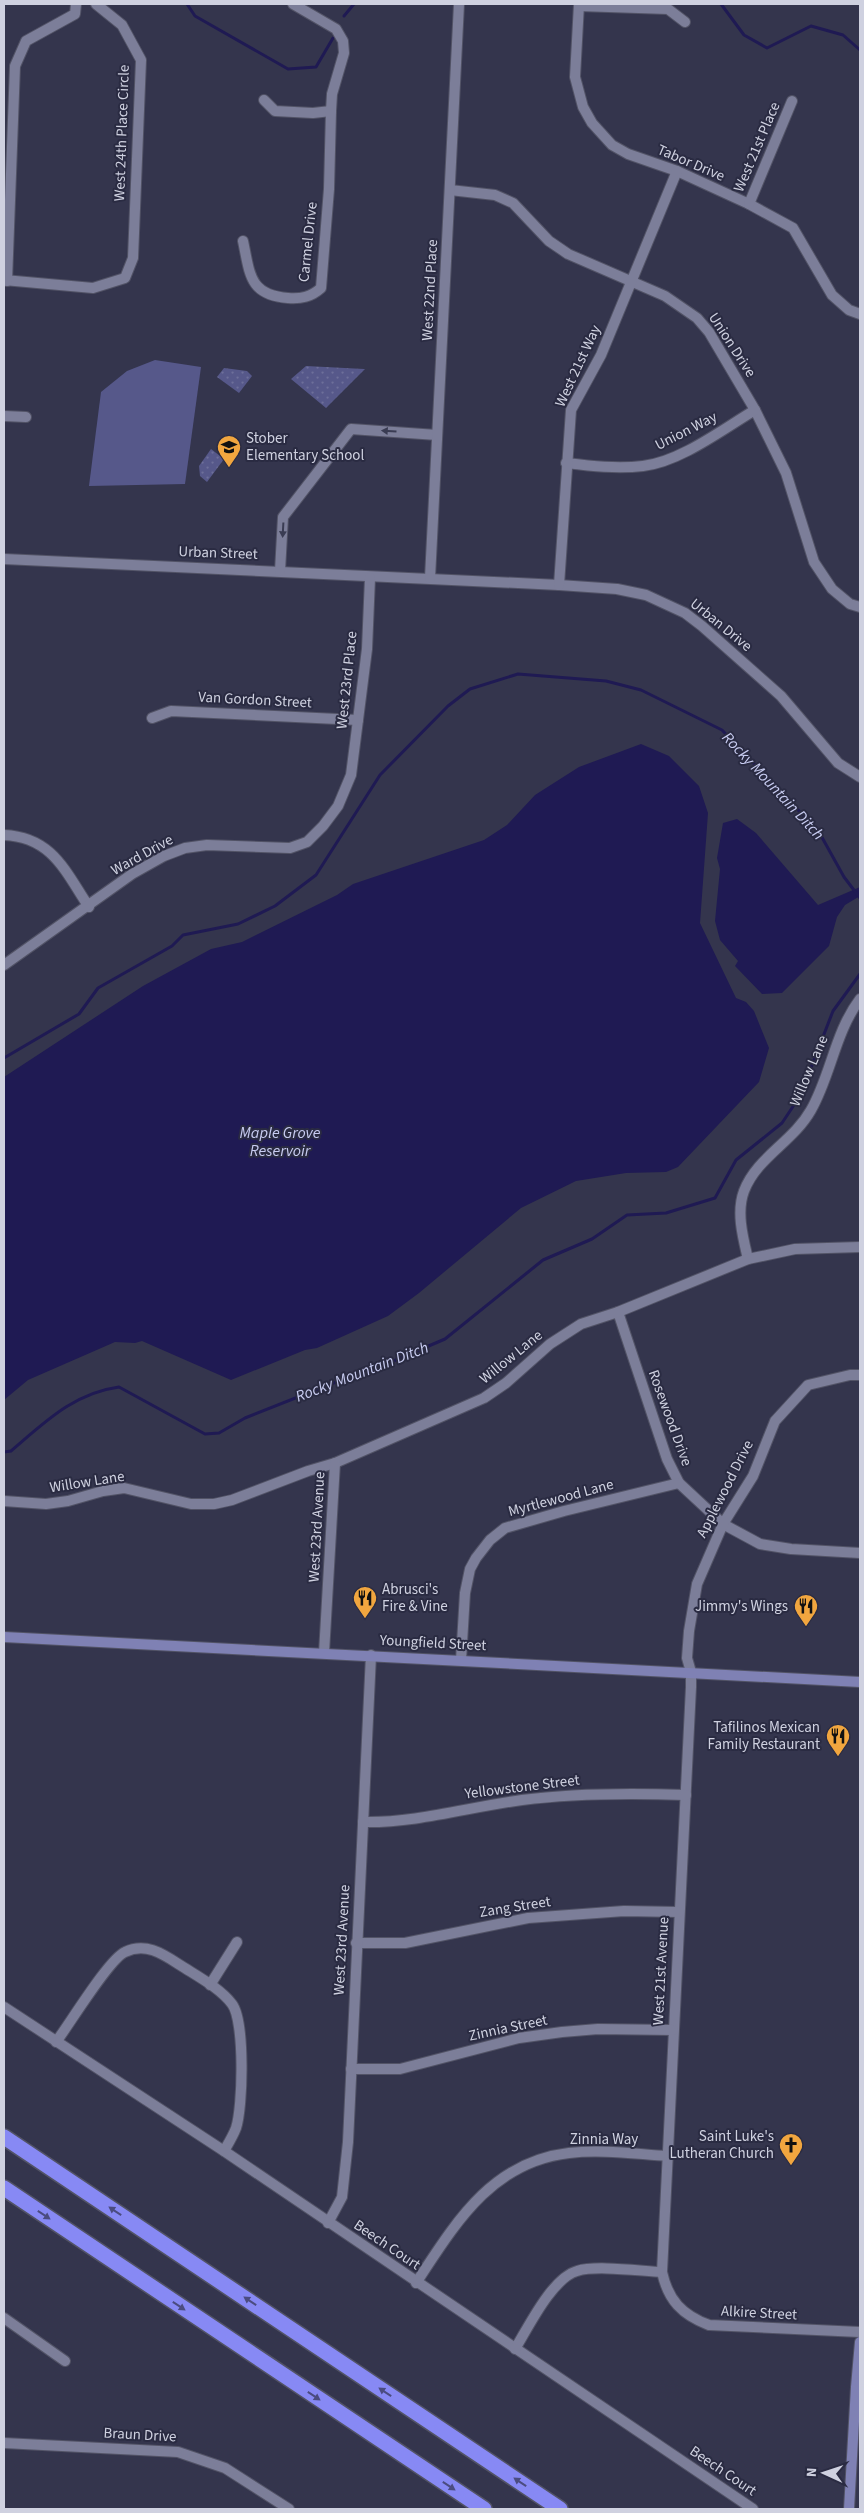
<svg xmlns="http://www.w3.org/2000/svg" width="864" height="2513" font-family="'Source Sans 3',sans-serif">
	<style>
		.grass { fill: #56588a }
		.park { fill: url(#park-dots) }
		.water { fill: #1f1a53 }
		.lines { fill: none; stroke-linecap: round; stroke-linejoin: round }
		.stream { stroke: #1f1a53; stroke-width: 3 }
		.street-casing { stroke: #525366; stroke-width: 12 }
		.secondary-casing { stroke: #525366; stroke-width: 12 }
		.highway-casing { stroke: #525366; stroke-width: 18 }
		.street { stroke: #7c7e99; stroke-width: 10 }
		.secondary { stroke: #7f81b4; stroke-width: 10 }
		.highway { stroke: #8789f4; stroke-width: 15 }
		.oneway { fill: #3a3c53 }
		.oneway2 { fill: #4b4c80 }
		.labels { text-anchor: middle; dominant-baseline: central; stroke-width: 4; stroke-linejoin: round; paint-order: stroke }
		.street-label { font-size: 15px; fill: #cfd1e0; stroke: #2a2b42 }
		.poi-label { font-size: 15px; fill: #cfd1e0; stroke: #2a2b42; text-anchor: end }
		.water-label { font-size: 16px; font-style: italic; fill: #c8ccf1; stroke: #2a2b42 }
	</style>
	<defs>
		<pattern id="park-dots" width="8" height="8" patternUnits="userSpaceOnUse" patternTransform="scale(1.25)"><rect width="8" height="8" fill="#56588a"/><path d="M2 2h.1M6 6h.1" fill="none" stroke="#6d6f9a" stroke-width="1.8" stroke-linecap="round"/></pattern>
	</defs>
	<rect width="100%" height="100%" fill="#34354d"/>
	<!-- grass -->
	<polygon class="grass" points="155,360 201,367 185,484 89,486 101,392 127,371"/>
	<!-- park -->
	<g class="park">
		<polygon points="306,366 364,369 365,369 326,408 291,379"/>
		<polygon points="224,368 247,371 252,376 239,393 217,377"/>
		<polygon points="211,449 224,459 207,482 200,476 199,466"/>
	</g>
	<!-- water -->
	<g class="water">
		<polygon points="641,744 669,756 699,786 708,813 700,923 736,998 746,1002 754,1011 769,1048 759,1082 678,1167 666,1172 626,1173 576,1181 521,1208 419,1293 388,1316 317,1348 305,1350 231,1380 142,1341 135,1343 115,1342 28,1380 4,1400 4,1077 143,986 211,949 242,942 337,895 353,884 484,840 507,825 535,795 579,767"/>
		<polygon points="737,819 756,833 818,905 860,887 860,896 845,905 837,917 829,946 782,993 762,994 735,966 738,961 720,940 715,921 720,869 717,858 723,823"/>
	</g>
	<g class="lines">
		<!-- stream -->
		<g class="stream">
			<polyline points="187,4 195,16 288,69 316,67 333,38"/>
			<polyline points="721,4 744,35 767,48 811,26 843,35 860,50"/>
			<polyline points="344,16 354,4"/>
			<polyline points="4,1058 79,1014 98,988 172,946 183,935 238,924 275,906 316,875 380,775 448,706 470,689 518,674 606,681 641,690 722,730 819,832 844,877 860,898"/>
			<path d="M4 1452 11 1451C45 1422 74 1393 119 1387L205 1434 219 1433 245 1418 341 1380H349L445 1339 543 1260 592 1239 627 1215 666 1213 715 1198 736 1160 782 1123 800 1096 833 1011 860 974"/>
		</g>
		<!-- street casing -->
		<g class="street-casing">
			<g id="street">
				<polyline points="579,4 575,77 583,107 592,123 612,145 628,154 677,171 749,204 793,228 832,295 849,310 860,314"/>
				<polyline points="579,6 668,9 685,22"/>
				<polyline points="264,100 275,111 313,113 331,111"/>
				<polyline points="450,190 495,195 513,203 549,241 568,254 665,296 697,318 709,332 755,410 786,473 814,562 832,589 850,604 860,607"/>
				<polyline points="749,204 792,101"/>
				<path d="M243 241C250 274 249 295 288 298 301 299 311 297 321 288L329 189 331 111 332 94 344 53 343 41 336 29 293 4"/>
				<polyline points="4,280 93,288 125,278 133,258 141,60 122,25 96,4"/>
				<polyline points="7,281 15,66 26,41 75,14 76,4"/>
				<polyline points="4,416 26,417"/>
				<path d="M566 463C591 466 617 469 643 466 680 462 723 429 755 410"/>
				<polyline points="4,559 559,585 617,589 646,595 685,613 702,626 781,696 838,763 860,777"/>
				<polyline points="280,571 283,517 351,429 437,435"/>
				<polyline points="430,578 459,4"/>
				<polyline points="559,585 571,410 601,355 677,171"/>
				<polyline points="152,718 171,711 358,720"/>
				<path d="M4 835C52 837 65 871 89 907"/>
				<polyline points="4,965 132,874 164,856 185,848 207,845 290,848 307,842 323,826 338,806 351,775 367,649 370,578"/>
				<path d="M748 1259C743 1238 736 1212 744 1191 757 1157 793 1142 811 1110 831 1075 835 1032 860 999"/>
				<polyline points="618,1312 667,1459 679,1483 723,1524 760,1544 791,1549 860,1553"/>
				<path d="M860 1375H850L808 1385 775 1421 753 1476 723 1524 697 1584 689 1631 687 1658 691 1672V1687L662 2272C668 2300 682 2315 709 2325L860 2332"/>
				<polyline points="4,1501 46,1504 68,1501 103,1491 124,1488 191,1504 214,1504 232,1500 308,1471 335,1463 484,1398 506,1383 550,1344 581,1324 618,1312 748,1259 795,1249 860,1247"/>
				<polyline points="324,1653 335,1463"/>
				<polyline points="461,1660 465,1593 470,1569 476,1558 490,1540 505,1528 564,1511 679,1483"/>
				<path d="M363 1822C417 1823 469 1807 522 1800 576 1793 631 1793 686 1795"/>
				<polyline points="356,1943 405,1943 528,1918 624,1911 679,1912"/>
				<polyline points="210,1985 237,1942"/>
				<polyline points="4,2007 224,2151 753,2509"/>
				<path d="M56 2042C69 2025 109 1959 125 1952 146 1942 163 1954 180 1965 197 1976 220 1988 232 2004 245 2021 243 2107 236 2128 233 2136 228 2144 224 2151"/>
				<polyline points="351,2069 400,2069 519,2038 562,2032 598,2029 673,2030"/>
				<polyline points="328,2223 342,2197 348,2142 371,1655"/>
				<path d="M416 2283C455 2224 491 2162 569 2153 601 2149 635 2154 668 2156"/>
				<polyline points="4,2318 65,2361"/>
				<path d="M515 2349C528 2328 552 2278 577 2271 596 2265 640 2271 662 2272"/>
				<polyline points="4,2443 178,2452 225,2468 289,2509"/>
			</g>
		</g>
		<!-- secondary casing -->
		<g class="secondary-casing">
			<g id="secondary">
				<polyline points="4,1637 860,1682"/>
				<polyline points="849,2509 856,2387 860,2342"/>
			</g>
		</g>
		<!-- highway casing -->
		<g class="highway-casing">
			<g id="highway">
				<polyline points="4,2137 560,2509"/>
				<polyline points="4,2188 484,2509"/>
			</g>
		</g>
		<!-- street -->
		<use href="#street" class="street"/>
		<!-- secondary -->
		<use href="#secondary" class="secondary"/>
		<!-- highway -->
		<use href="#highway" class="highway"/>
	</g>
	<!-- one-way arrows -->
	<defs><path id="oneway-solid" d="M-6-.8H1V-3.2L6.5 0L1 3.2V.8H-6Z" transform="scale(1.25)"/></defs>
	<g class="oneway">
		<use href="#oneway-solid" transform="translate(389 431) rotate(-176)"/>
		<use href="#oneway-solid" transform="translate(283 530) rotate(93)"/>
	</g>
	<g class="oneway2">
		<use href="#oneway-solid" transform="translate(115 2211) rotate(-146)"/>
		<use href="#oneway-solid" transform="translate(44 2215) rotate(34)"/>
		<use href="#oneway-solid" transform="translate(250 2301) rotate(-146)"/>
		<use href="#oneway-solid" transform="translate(179 2306) rotate(34)"/>
		<use href="#oneway-solid" transform="translate(385 2392) rotate(-146)"/>
		<use href="#oneway-solid" transform="translate(314 2396) rotate(34)"/>
		<use href="#oneway-solid" transform="translate(520 2482) rotate(-146)"/>
		<use href="#oneway-solid" transform="translate(449 2486) rotate(34)"/>
	</g>
	<!-- icons -->
	<defs>
		<g id="school-pin" transform="scale(1.25)"><path d="M0 17L-7.5 6A9.5 9.5 0 1 1 7.5 6Z" fill="#f1a63f" stroke="#2a2b42"/><path d="M0-5L7-2L0 1L-7-2ZM-4 1L0 2.5L4 1V4Q0 6-4 4Z" fill="#111"/></g>
		<g id="restaurant-pin" transform="scale(1.25)"><path d="M0 17L-7.5 6A9.5 9.5 0 1 1 7.5 6Z" fill="#f1a63f" stroke="#2a2b42"/><path d="M-5-6h1v4h1v-4h1v4h1v-4h1v5L-1.5 .5V6h-2V.5L-5-1ZM5-6V6H3V1.5H1.5Q1.5-4 5-6Z" fill="#111"/></g>
		<g id="church-pin" transform="scale(1.25)"><path d="M0 17L-7.5 6A9.5 9.5 0 1 1 7.5 6Z" fill="#f1a63f" stroke="#2a2b42"/><path d="M-1.2-6h2.4v3.5h3.3v2.4h-3.3V6h-2.4V-.1h-3.3v-2.4h3.3Z" fill="#111"/></g>
	</defs>
	<g fill-rule="evenodd">
		<use href="#school-pin" x="229" y="447"/>
		<use href="#restaurant-pin" x="365" y="1598"/>
		<use href="#restaurant-pin" x="806" y="1606"/>
		<use href="#restaurant-pin" x="838" y="1736"/>
		<use href="#church-pin" x="791" y="2145"/>
	</g>
	<g class="labels">
		<!-- street labels -->
		<g class="street-label">
			<text transform="translate(122 133) rotate(-88)">West 24th Place Circle</text>
			<text transform="translate(757 147) rotate(-67)">West 21st Place</text>
			<text transform="translate(691 163) rotate(23)">Tabor Drive</text>
			<text transform="translate(308 242) rotate(-84)">Carmel Drive</text>
			<text transform="translate(430 290) rotate(-87)">West 22nd Place</text>
			<text transform="translate(732 345) rotate(57)">Union Drive</text>
			<text transform="translate(578 366) rotate(-65)">West 21st Way</text>
			<text transform="translate(686 431) rotate(-27)">Union Way</text>
			<text transform="translate(218 553) rotate(2)">Urban Street</text>
			<text transform="translate(721 625) rotate(39)">Urban Drive</text>
			<text transform="translate(347 680) rotate(-84)">West 23rd Place</text>
			<text transform="translate(255 700) rotate(3)">Van Gordon Street</text>
			<text transform="translate(142 855) rotate(-29)">Ward Drive</text>
			<text transform="translate(809 1071) rotate(-67)">Willow Lane</text>
			<text transform="translate(511 1357) rotate(-39)">Willow Lane</text>
			<text transform="translate(670 1418) rotate(70)">Rosewood Drive</text>
			<text transform="translate(87 1482) rotate(-9)">Willow Lane</text>
			<text transform="translate(725 1489) rotate(-63)">Applewood Drive</text>
			<text transform="translate(561 1498) rotate(-15)">Myrtlewood Lane</text>
			<text transform="translate(317 1527) rotate(-87)">West 23rd Avenue</text>
			<text transform="translate(433 1643) rotate(3)">Youngfield Street</text>
			<text transform="translate(522 1787) rotate(-7)">Yellowstone Street</text>
			<text transform="translate(515 1907) rotate(-9)">Zang Street</text>
			<text transform="translate(342 1940) rotate(-87)">West 23rd Avenue</text>
			<text transform="translate(661 1971) rotate(-87)">West 21st Avenue</text>
			<text transform="translate(508 2028) rotate(-12)">Zinnia Street</text>
			<text x="604" y="2139">Zinnia Way</text>
			<text transform="translate(387 2245) rotate(34)">Beech Court</text>
			<text transform="translate(759 2313) rotate(3)">Alkire Street</text>
			<text transform="translate(140 2435) rotate(3)">Braun Drive</text>
			<text transform="translate(723 2471) rotate(34)">Beech Court</text>
		</g>
		<!-- poi labels -->
		<g class="poi-label">
			<text x="246" y="438" text-anchor="start">Stober<tspan x="246" dy="17">Elementary School</tspan></text>
			<text x="382" y="1589" text-anchor="start">Abrusci's<tspan x="382" dy="17">Fire &amp; Vine</tspan></text>
			<text x="788" y="1606">Jimmy's Wings</text>
			<text x="820" y="1727">Tafilinos Mexican<tspan x="820" dy="17">Family Restaurant</tspan></text>
			<text x="774" y="2136">Saint Luke's<tspan x="774" dy="17">Lutheran Church</tspan></text>
		</g>
		<!-- water labels -->
		<g class="water-label">
			<text transform="translate(773 786) rotate(47)">Rocky Mountain Ditch</text>
			<text x="280" y="1133">Maple Grove<tspan x="280" dy="18">Reservoir</tspan></text>
			<text transform="translate(362 1372) rotate(-21)">Rocky Mountain Ditch</text>
		</g>
	</g>
	<!-- border -->
	<rect width="864" height="2513" fill="none" stroke="#cfd1e0" stroke-width="10"/>
	<!-- north arrow -->
	<g transform="translate(824 2473) rotate(273)" stroke="#2a2b42" stroke-width="4" paint-order="stroke">
	<path d="M0-4L9 19L0 12L-9 19Z" fill="#cfd1e0"/>
	<text y="-8" font-size="14" font-weight="bold" text-anchor="middle" fill="#cfd1e0">N</text>
	</g>
</svg>
